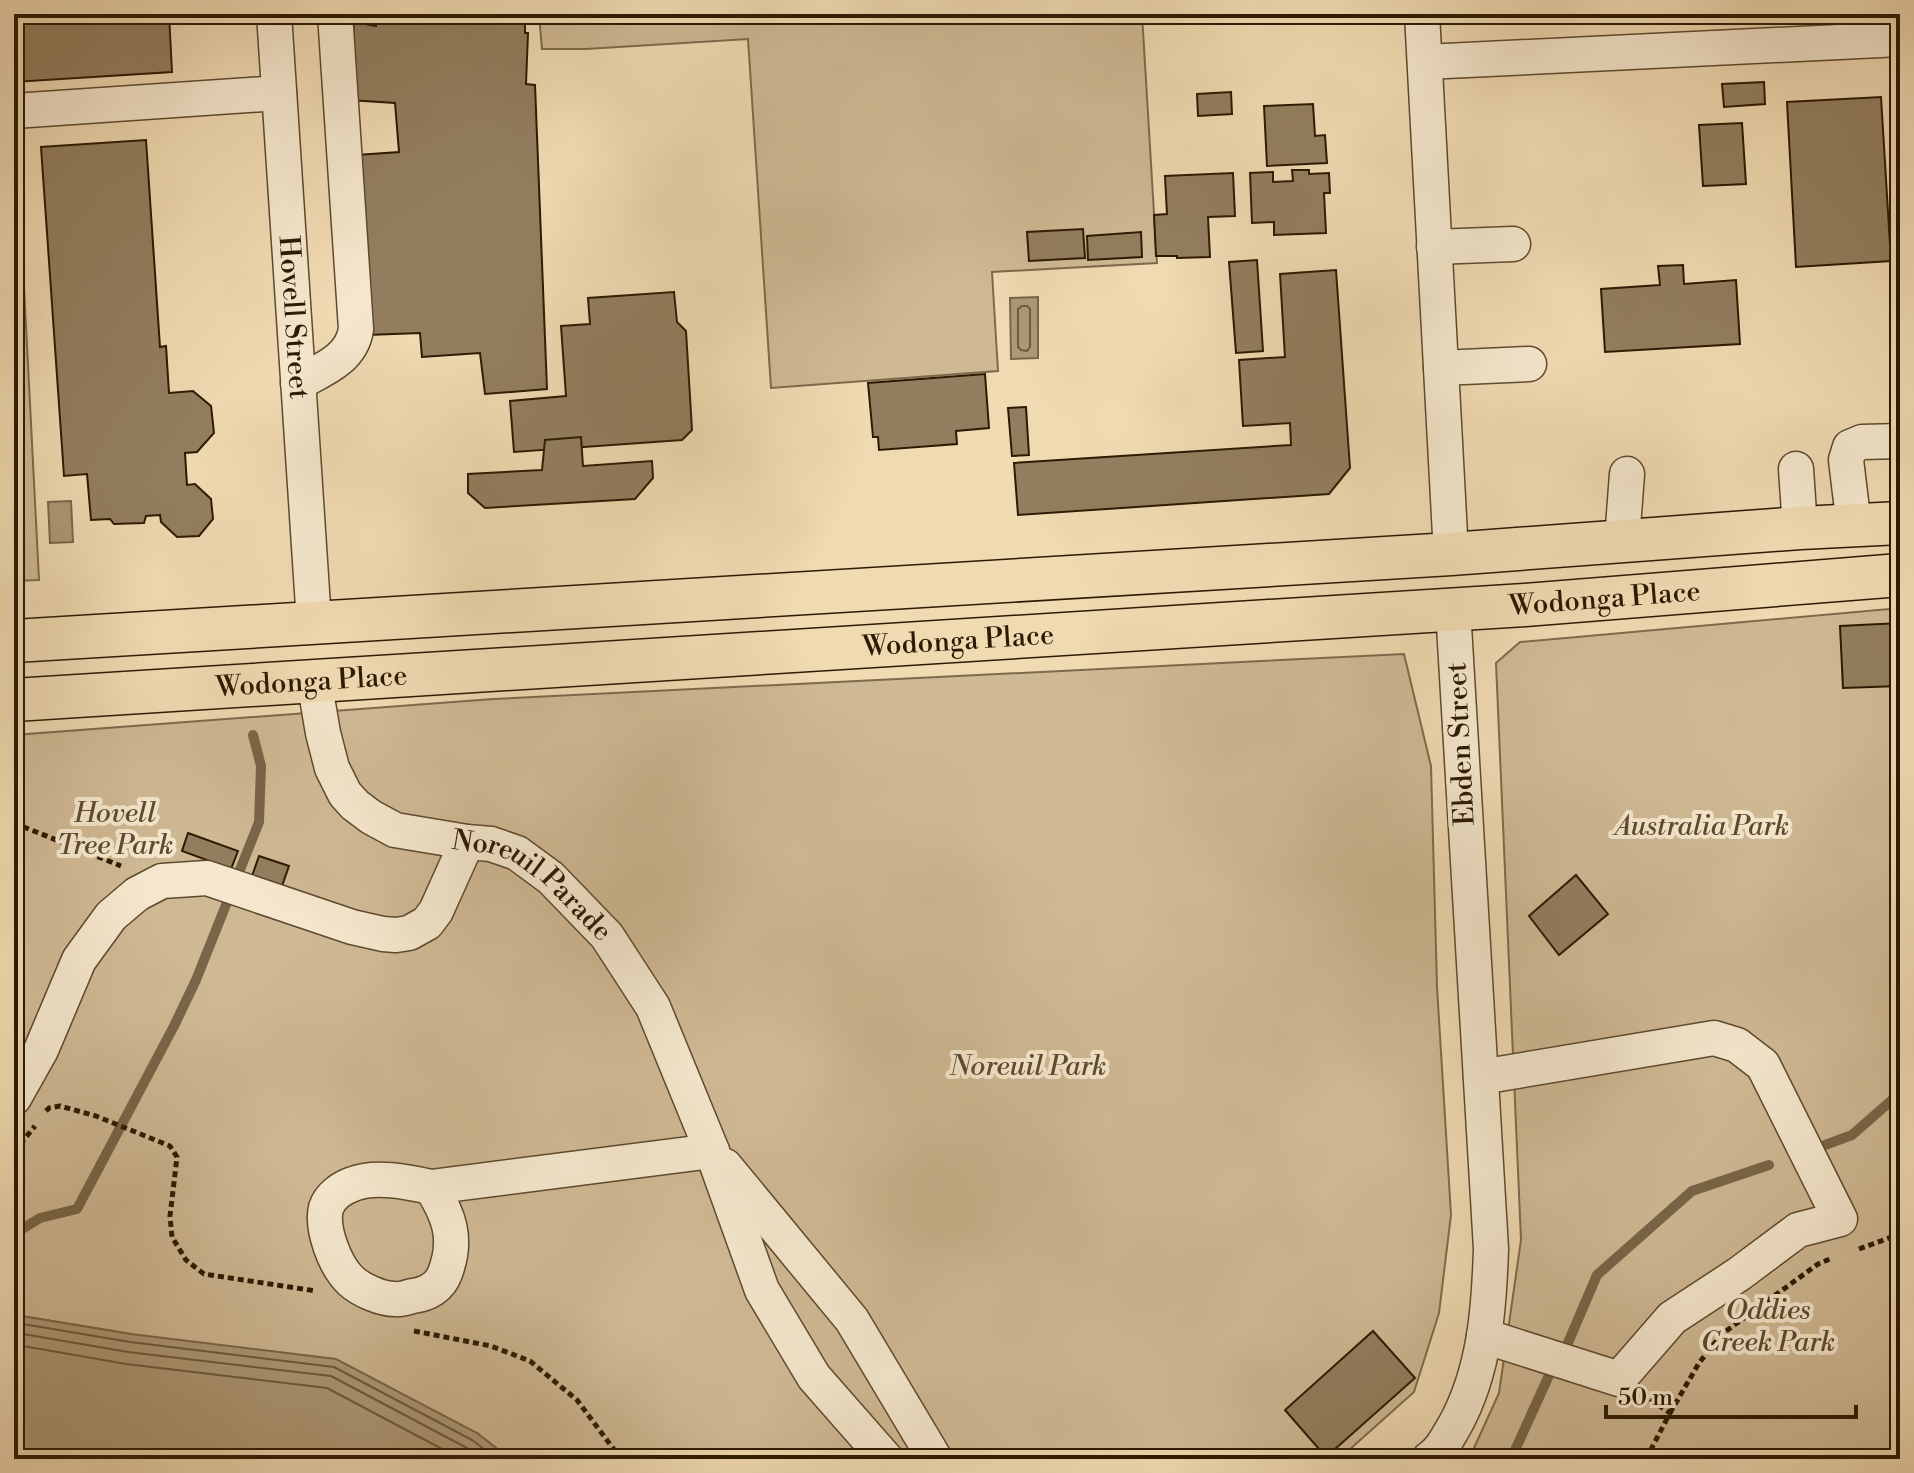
<svg xmlns="http://www.w3.org/2000/svg" width="1914" height="1473" font-family="'Libre Bodoni',serif">
	<style>
		.green { fill: #cfb994; stroke: #7e6a4c; stroke-width: 2 }
		.water { fill: #ad9976; stroke: #796648; stroke-width: 2 }
		.lines { fill: none; stroke-linecap: round; stroke-linejoin: round }
		.shore { stroke: #6c5a3c; stroke-width: 2 }
		.stream { stroke: #796648; stroke-width: 10 }
		.building { fill: #927e5e; stroke: #2c1a03; stroke-width: 2 }
		.minor-casing { stroke: #5d4a2f; stroke-width: 37 }
		.major-casing { stroke: #2c1a03; stroke-width: 45 }
		.path { stroke: #2c1a03; stroke-width: 5; stroke-dasharray: 6 4; stroke-linecap: butt }
		.minor { stroke: #f5e7cd; stroke-width: 34 }
		.major { stroke: #f0dab2; stroke-width: 42 }
		.labels { text-anchor: middle; dominant-baseline: central; stroke-width: 8; stroke-linejoin: round; paint-order: stroke }
		.street-label { font-size: 28px; fill: #2c1a03; stroke: #f5e7cd }
		.park-label { font-size: 28px; font-style: italic; fill: #5d4a2e; stroke: #f5e7cd }
	</style>
	<rect width="100%" height="100%" fill="#f0dab2"/>
	<filter id="stains"><feTurbulence type="fractalNoise" baseFrequency=".0025" numOctaves="4"/><feColorMatrix values="0 0 0 0 .2 0 0 0 0 .09 0 0 0 0 .02 0 0 0 .5 -.17"/></filter>
	<radialGradient id="worn" r=".72"><stop offset=".6" stop-color="#630" stop-opacity="0"/><stop offset="1" stop-color="#630" stop-opacity=".3"/></radialGradient>
	<!-- green -->
	<g class="green">
		<polygon points="539,14 1142,14 1157,263 992,272 998,371 771,388 748,39 586,49 542,49"/>
		<polygon points="16,130 39,580 14,581 14,131"/>
		<polygon points="1900,608 1900,1459 1469,1459 1499,1393 1521,1240 1496,663 1520,642"/>
		<polygon points="1404,654 1431,766 1437,987 1451,1215 1439,1313 1414,1392 1339,1459 510,1459 477,1433 131,1334 22,1316 14,1318 14,735 493,699"/>
	</g>
	<!-- water -->
	<g class="water">
		<polygon points="1038,297 1038,358 1011,359 1010,298"/>
		<polygon points="71,501 73,542 50,543 48,502"/>
		<polygon points="21,1316 131,1334 336,1359 477,1433 510,1459 14,1459 14,1318"/>
	</g>
	<g class="lines">
		<!-- shore -->
		<g class="shore">
			<polygon points="1022,306 1027,306 1030,309 1030,347 1027,351 1021,350 1018,347 1018,309"/>
			<polyline points="14,1325 23,1324 130,1342 334,1367 472,1440 497,1459"/>
			<polyline points="14,1335 23,1334 128,1352 331,1376 467,1448 481,1459"/>
			<polyline points="14,1347 23,1346 126,1364 327,1388 461,1459"/>
		</g>
		<!-- stream -->
		<g class="stream">
			<polyline points="1825,1145 1852,1135 1900,1093"/>
			<polyline points="14,1234 40,1218 77,1209 174,1026 196,980 259,822 261,766 253,735"/>
			<polyline points="1567,1345 1597,1275 1692,1191 1769,1165"/>
			<polyline points="1511,1459 1551,1371"/>
		</g>
	</g>
	<!-- building -->
	<g class="building">
		<polygon points="14,14 169,14 172,72 14,82"/>
		<polygon points="376,14 525,14 525,33 528,33 526,84 535,85 547,389 485,394 480,353 422,357 420,333 368,335 357,155 399,152 395,103 349,100 354,22 376,26"/>
		<polygon points="1889,14 1900,14 1900,25 1890,25"/>
		<polygon points="1764,82 1765,104 1724,107 1722,84"/>
		<polygon points="1231,92 1232,114 1198,116 1197,94"/>
		<polygon points="1881,97 1891,261 1796,267 1787,102"/>
		<polygon points="1313,104 1315,136 1325,135 1327,163 1267,166 1264,106"/>
		<polygon points="1742,123 1746,184 1703,186 1699,125"/>
		<polygon points="146,140 160,347 166,346 169,393 193,391 211,406 214,433 197,452 185,453 187,485 195,484 211,499 213,519 199,536 177,537 161,522 160,515 146,516 144,523 114,524 110,519 91,520 87,474 64,476 41,147"/>
		<polygon points="1292,170 1309,170 1309,174 1329,173 1330,193 1324,193 1326,233 1274,235 1274,222 1252,223 1250,173 1273,172 1273,182 1293,181"/>
		<polygon points="1233,173 1235,216 1208,217 1210,257 1177,258 1177,256 1156,256 1154,215 1167,214 1165,176"/>
		<polygon points="1083,229 1085,258 1029,261 1027,232"/>
		<polygon points="1141,232 1142,257 1088,260 1087,236"/>
		<polygon points="1257,260 1263,351 1236,353 1229,262"/>
		<polygon points="1683,265 1684,284 1736,280 1740,344 1605,352 1601,289 1660,285 1658,266"/>
		<polygon points="1336,270 1350,468 1329,494 1018,515 1014,463 1291,445 1290,423 1243,426 1239,360 1285,357 1280,274"/>
		<polygon points="674,292 677,322 686,331 692,430 682,440 514,452 510,401 566,396 561,326 590,324 588,298"/>
		<polygon points="985,374 989,428 956,431 957,444 879,450 878,437 873,437 868,383"/>
		<polygon points="1026,407 1029,455 1012,456 1008,408"/>
		<polygon points="581,437 583,466 652,461 653,478 635,499 485,508 468,493 468,474 542,470 545,440"/>
		<polygon points="1900,623 1900,686 1843,688 1840,626"/>
		<polygon points="188,833 238,851 231,869 182,851"/>
		<polygon points="259,856 289,866 282,886 252,876"/>
		<polygon points="1576,875 1608,914 1559,955 1529,916"/>
		<polygon points="1373,1331 1415,1378 1326,1457 1285,1410"/>
		<polygon points="1253,1450 1257,1459 1233,1459"/>
	</g>
	<g class="lines">
		<!-- minor casing -->
		<g class="minor-casing">
			<g id="minor">
				<path id="s1" d="M274 14 314 622"/>
				<polyline points="1422,14 1451,554"/>
				<polyline points="1425,62 1900,39"/>
				<polyline points="14,111 279,93"/>
				<polyline points="1434,247 1513,244"/>
				<polyline points="1441,368 1529,364"/>
				<path d="M298 383C322 370 352 359 356 329L335 14"/>
				<polyline points="1796,469 1800,528"/>
				<polyline points="1854,526 1846,460 1850,447 1862,442 1900,441"/>
				<polyline points="1622,540 1627,474"/>
				<path id="s2" d="M314 680 323 733 332 768 345 794 355 805 371 817 395 830 467 842 491 844 517 853 551 878 607 936 653 1007 712 1151 762 1290 814 1377 886 1459"/>
				<polyline points="1481,1077 1714,1038 1737,1045 1763,1065 1840,1219 1798,1230 1739,1274 1672,1318 1619,1379 1484,1336"/>
				<polyline points="14,1098 41,1050 79,960 111,916 137,894 162,881 207,878 352,927 383,934 396,935 409,933 427,923 436,911 467,842"/>
				<polyline points="725,1166 852,1320 935,1459"/>
				<path d="M431 1187C449 1215 458 1239 445 1273 440 1287 428 1294 413 1296 408 1297 401 1300 395 1299 381 1299 361 1290 351 1281 335 1266 321 1229 326 1208 330 1196 342 1188 353 1184 375 1175 408 1182 431 1187L712 1151"/>
				<path d="M1429 1459C1442 1450 1447 1438 1455 1425 1485 1370 1489 1309 1491 1249L1453 609"/>
			</g>
		</g>
		<!-- major casing -->
		<g class="major-casing">
			<g id="major">
				<polyline points="14,641 1451,554 1800,528 1900,523"/>
				<path id="s3" d="M14 700 1525 605 1900 575"/>
			</g>
		</g>
		<!-- path -->
		<g class="path">
			<polyline points="14,823 121,866"/>
			<polyline points="46,1111 49,1108 60,1106 96,1116 170,1146 177,1157 170,1216 172,1237 186,1260 204,1274 316,1291"/>
			<polyline points="14,1152 35,1126"/>
			<polyline points="1859,1249 1900,1234"/>
			<polyline points="414,1331 491,1346 530,1361 577,1400 621,1459"/>
			<polyline points="1670,1413 1699,1363 1722,1334 1818,1264 1830,1259"/>
			<polyline points="1646,1459 1670,1413 1647,1397"/>
		</g>
		<!-- minor -->
		<use href="#minor" class="minor"/>
		<!-- major -->
		<use href="#major" class="major"/>
	</g>
	<g class="labels">
		<!-- street labels -->
		<g class="street-label">
			<text stroke="none"><textPath href="#s1" startOffset="304">Hovell Street</textPath></text>
			<text stroke="none"><textPath href="#s3" startOffset="1594">Wodonga Place</textPath></text>
			<text stroke="none"><textPath href="#s3" startOffset="946">Wodonga Place</textPath></text>
			<text stroke="none"><textPath href="#s3" startOffset="298">Wodonga Place</textPath></text>
			<text transform="translate(1461 744) rotate(-93)">Ebden Street</text>
			<text stroke="none"><textPath href="#s2" startOffset="334">Noreuil Parade</textPath></text>
		</g>
		<!-- park labels -->
		<g class="park-label">
			<text x="115" y="813">Hovell<tspan x="115" dy="32">Tree Park</tspan></text>
			<text x="1702" y="826">Australia Park</text>
			<text x="1028" y="1066">Noreuil Park</text>
			<text x="1768" y="1310">Oddies<tspan x="1768" dy="32">Creek Park</tspan></text>
		</g>
	</g>
	<!-- margin -->
	<rect width="1914" height="1473" fill="none" stroke="#f0dab2" stroke-width="48"/>
	<rect x="16" y="16" width="1882" height="1441" fill="none" stroke="#2c1a03" stroke-width="4"/>
	<rect x="24" y="24" width="1866" height="1425" fill="none" stroke="#2c1a03" stroke-width="2"/>
	<!-- scale -->
	<path d="M1606 1405v12h250v-12" fill="none" stroke="#2c1a03" stroke-width="4"/>
	<text x="1618" y="1405" font-size="24" fill="#2c1a03" stroke="#f5e7cd" stroke-width="6" paint-order="stroke">50 m</text>
	<rect width="100%" height="100%" filter="url(#stains)"/>
	<rect width="100%" height="100%" fill="url(#worn)"/>
</svg>
